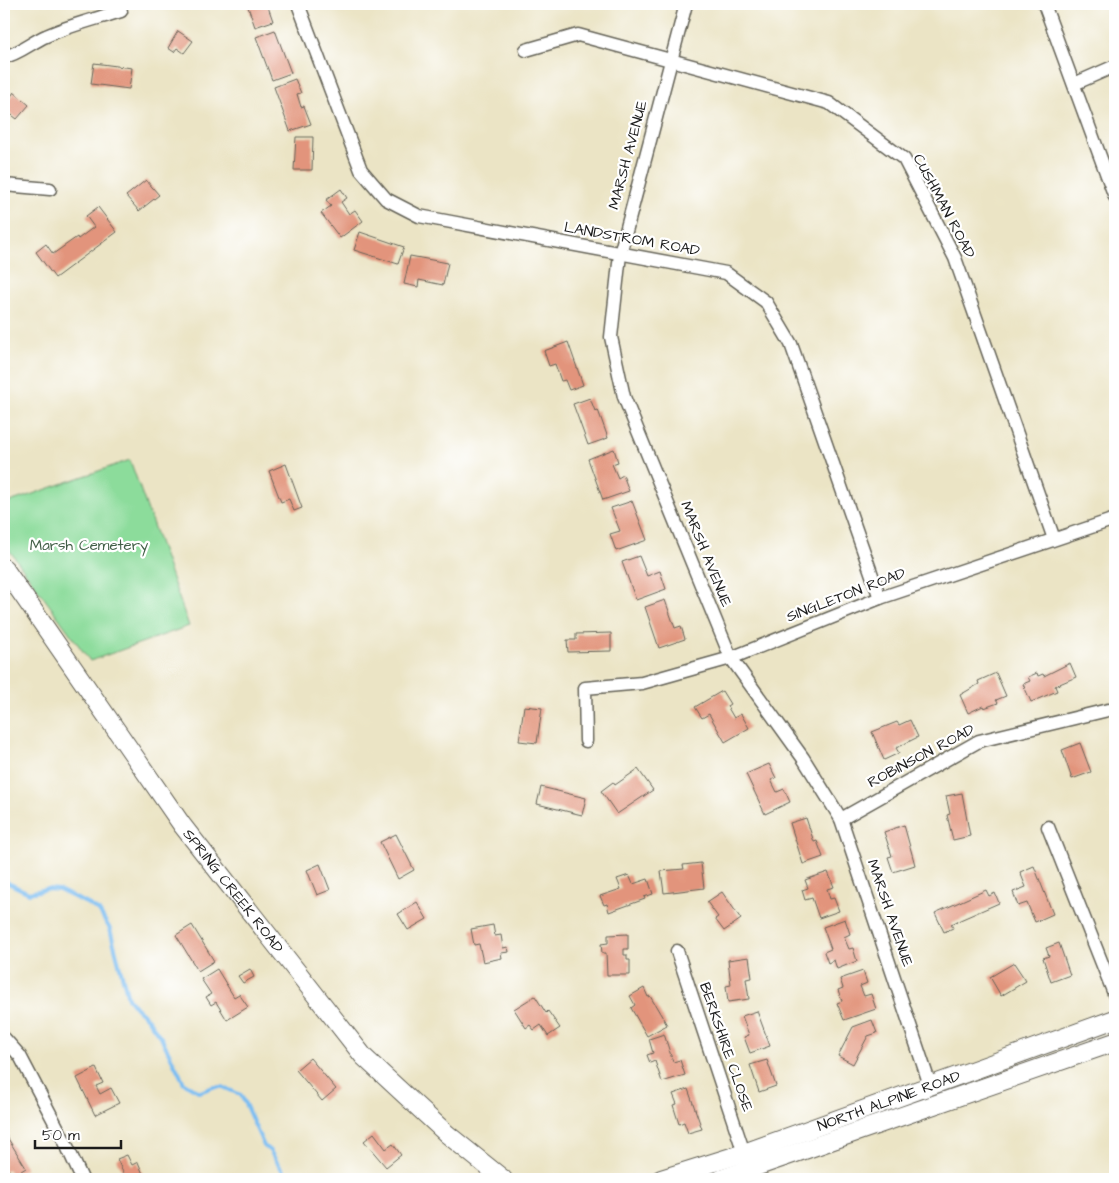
<svg xmlns="http://www.w3.org/2000/svg" width="1119" height="1183" font-family="'Architects Daughter',sans-serif">
	<style>
		.green { fill: #8cdc9b; stroke: #547c5c }
		.lines { fill: none; stroke-linecap: round; stroke-linejoin: round }
		.stream { stroke: #7cbef2; stroke-width: 4 }
		.building { fill: #e2947b }
		.street-casing { stroke: #646257; stroke-width: 15 }
		.secondary-casing { stroke: #646257; stroke-width: 20 }
		.street { stroke: #fff; stroke-width: 12 }
		.secondary { stroke: #fff; stroke-width: 18 }
		.labels { text-anchor: middle; dominant-baseline: central; stroke-width: 4.5; stroke-linejoin: round; paint-order: stroke }
		.street-label { font-size: 15px; fill: #1c1c1c; stroke: #fff }
		.park-label { font-size: 15px; fill: #435f48; stroke: #fff }
	</style>
	<rect width="100%" height="100%" fill="#fff"/>
	<filter id="ink" filterUnits="userSpaceOnUse"><feTurbulence type="fractalNoise" baseFrequency=".02" numOctaves="2"/><feDisplacementMap in="SourceGraphic" scale="10" xChannelSelector="R" yChannelSelector="G"/><feConvolveMatrix kernelMatrix="1 2 1 2 8 2 1 2 1" color-interpolation-filters="sRGB"/></filter>
	<filter id="wash" filterUnits="userSpaceOnUse"><feTurbulence type="fractalNoise" baseFrequency=".0096" numOctaves="4" result="noise"/><feDisplacementMap in="SourceGraphic" scale="20" xChannelSelector="R" yChannelSelector="G"/><feGaussianBlur stdDeviation="1.12" result="paint"/><feColorMatrix in="noise" values="0 0 0 0 0 0 0 0 0 0 0 0 0 0 0 0 0 1.4 0 .05"/><feComposite in="paint" operator="in"/></filter>
	<g filter="url(#wash)">
		<rect width="100%" height="100%" fill="#ebe4c5"/>
		<!-- green -->
		<polygon class="green" points="130,460 189,626 90,661 4,543 4,504"/>
		<g class="lines">
			<!-- stream -->
			<polyline class="stream" points="4,879 8,883 29,893 47,889 59,890 90,905 99,911 110,929 128,998 136,1008 146,1017 162,1039 184,1083 200,1092 213,1087 223,1087 241,1095 264,1146 270,1151 288,1179"/>
		</g>
		<g id="blocks">
			<!-- building -->
			<g class="building">
				<polygon points="247,4 267,4 273,21 255,27"/>
				<polygon points="275,30 291,73 272,80 256,37"/>
				<polygon points="178,31 193,41 184,53 177,48 174,52 168,48"/>
				<polygon points="94,63 132,68 129,89 91,84"/>
				<polygon points="295,79 301,93 297,94 301,107 304,106 311,124 290,131 274,87"/>
				<polygon points="14,92 29,105 17,119 4,109 4,95 9,99"/>
				<polygon points="296,137 313,137 312,170 294,170"/>
				<polygon points="146,180 159,195 139,211 126,196"/>
				<polygon points="341,189 347,198 341,202 349,214 355,210 363,221 340,238 321,213 331,206 326,200"/>
				<polygon points="98,207 117,232 55,278 36,252 46,244 53,254 77,237 78,239 94,227 86,216"/>
				<polygon points="360,232 404,247 398,264 354,250"/>
				<polygon points="410,256 448,263 443,285 419,280 418,287 404,284"/>
				<polygon points="568,342 583,385 569,390 565,380 561,381 555,364 549,366 544,351"/>
				<polygon points="590,398 595,411 598,410 608,438 588,445 573,404"/>
				<polygon points="614,449 618,462 612,464 618,478 623,475 629,491 603,500 588,459"/>
				<polygon points="286,464 302,508 294,511 289,499 281,502 269,471"/>
				<polygon points="632,501 647,540 616,551 610,534 620,531 611,508"/>
				<polygon points="639,556 647,576 660,571 666,589 636,600 622,562"/>
				<polygon points="665,600 675,628 681,626 685,639 659,648 645,607"/>
				<polygon points="611,633 611,651 568,652 567,640 576,640 576,634"/>
				<polygon points="1070,663 1076,677 1055,686 1057,691 1031,702 1023,684 1030,681 1028,677 1037,673 1038,676 1043,674 1044,676"/>
				<polygon points="996,673 1006,696 996,700 998,703 984,708 983,706 968,713 960,695 979,684 978,681"/>
				<polygon points="722,691 730,704 727,706 734,718 741,714 749,728 725,742 709,714 702,718 695,707"/>
				<polygon points="524,706 542,708 537,743 519,741"/>
				<polygon points="910,720 918,737 896,748 899,753 884,760 872,732 897,722 899,725"/>
				<polygon points="1080,743 1091,772 1072,779 1062,750"/>
				<polygon points="769,764 776,778 771,780 777,792 784,789 790,802 765,814 746,774"/>
				<polygon points="638,769 653,790 617,814 601,791 613,782 615,785"/>
				<polygon points="541,787 586,798 582,815 537,804"/>
				<polygon points="962,793 970,836 953,840 947,815 950,814 946,796"/>
				<polygon points="806,818 814,842 817,841 823,857 803,864 790,823"/>
				<polygon points="904,825 915,865 893,872 888,857 892,856 884,832"/>
				<polygon points="396,834 414,870 398,879 380,842"/>
				<polygon points="701,863 704,888 664,893 661,871 684,869 683,865"/>
				<polygon points="320,864 330,890 317,895 307,870"/>
				<polygon points="1034,866 1053,914 1035,922 1027,903 1018,906 1013,892 1026,887 1020,872"/>
				<polygon points="828,872 834,887 827,889 830,899 834,898 839,911 819,918 812,898 805,900 802,890 808,888 805,880"/>
				<polygon points="629,875 633,884 648,879 653,894 644,897 645,899 609,912 607,904 604,905 600,896 621,889 617,879"/>
				<polygon points="986,890 989,896 995,893 999,903 951,924 953,928 944,932 935,913"/>
				<polygon points="722,892 741,919 724,931 715,919 718,917 707,902"/>
				<polygon points="417,902 427,919 408,930 398,914"/>
				<polygon points="845,919 850,934 844,937 849,949 853,948 857,961 837,969 834,960 828,963 824,952 831,949 823,927"/>
				<polygon points="192,925 214,961 198,971 176,935"/>
				<polygon points="493,925 495,936 501,935 503,948 508,947 509,952 501,953 502,958 483,962 479,944 474,945 471,929"/>
				<polygon points="628,934 628,949 624,949 624,955 627,955 627,960 630,960 630,975 607,975 606,953 602,953 601,944 608,943 608,935"/>
				<polygon points="1059,943 1070,975 1051,982 1043,958 1049,956 1046,948"/>
				<polygon points="749,957 752,978 746,979 749,999 728,1002 726,986 731,985 728,960"/>
				<polygon points="1014,963 1026,981 1001,996 990,977"/>
				<polygon points="217,969 234,997 239,994 248,1007 227,1020 216,1002 211,1005 206,997 211,994 201,979"/>
				<polygon points="250,969 254,977 243,983 238,976"/>
				<polygon points="863,971 867,983 860,986 864,996 871,994 876,1009 844,1020 837,1003 842,1001 838,990 843,988 840,979"/>
				<polygon points="644,988 648,997 650,996 667,1025 647,1036 631,1008 635,1005 630,996"/>
				<polygon points="535,996 546,1013 548,1011 560,1028 548,1036 541,1025 534,1030 530,1025 526,1028 514,1009"/>
				<polygon points="757,1011 770,1046 750,1053 744,1037 749,1035 742,1016"/>
				<polygon points="872,1020 877,1033 868,1036 853,1064 838,1056 853,1027"/>
				<polygon points="664,1034 673,1062 680,1060 685,1075 662,1082 655,1061 650,1063 647,1055 653,1053 649,1039"/>
				<polygon points="310,1058 336,1089 322,1101 296,1070"/>
				<polygon points="767,1060 776,1086 759,1092 750,1065"/>
				<polygon points="96,1068 103,1083 96,1086 100,1094 111,1088 119,1103 95,1115 77,1078"/>
				<polygon points="688,1089 702,1129 688,1133 684,1122 679,1124 673,1105 677,1104 673,1094"/>
				<polygon points="4,1132 26,1168 13,1176 8,1169 4,1172"/>
				<polygon points="374,1133 386,1149 393,1144 401,1155 386,1167 364,1141"/>
				<polygon points="127,1155 132,1165 138,1162 145,1179 126,1179 117,1159"/>
			</g>
		</g>
	</g>
	<g filter="url(#ink)">
		<use href="#blocks" fill-opacity="0" stroke="#646257" stroke-width="1"/>
		<g class="lines">
			<!-- street casing -->
			<g class="street-casing">
				<g id="street">
					<polyline points="298,4 361,170 386,199 419,216 726,273 766,302 791,344 880,598"/>
					<polyline points="686,4 620,254 611,337 624,397 731,658 803,758 841,819 930,1085"/>
					<polyline points="1044,4 1115,197"/>
					<polyline points="526,50 578,35 829,103 904,159 955,258 1054,539"/>
					<path d="M4 57C19 54 32 42 46 36 70 25 96 19 121 11"/>
					<polyline points="1074,84 1115,66"/>
					<polyline points="4,185 50,189"/>
					<polyline points="586,741 585,688 642,683 731,658 880,598 1115,519"/>
					<polyline points="841,819 979,741 1108,710"/>
					<polyline points="1048,827 1115,996"/>
					<polyline points="677,951 744,1153"/>
					<polyline points="4,1038 20,1056 65,1142 82,1179"/>
				</g>
			</g>
			<!-- secondary casing -->
			<g class="secondary-casing">
				<g id="secondary">
					<path id="s1" d="M4 568 182 825 364 1057 447 1134 503 1179"/>
					<path id="s2" d="M661 1179 744 1153 1115 1019"/>
					<polyline points="721,1179 1115,1042"/>
				</g>
			</g>
			<!-- street -->
			<use href="#street" class="street"/>
			<!-- secondary -->
			<use href="#secondary" class="secondary"/>
		</g>
	</g>
	<g class="labels">
		<!-- street labels -->
		<g class="street-label">
			<text transform="translate(628 155) rotate(-75)">MARSH AVENUE</text>
			<text transform="translate(944 206) rotate(62)">CUSHMAN ROAD</text>
			<text transform="translate(632 239) rotate(10)">LANDSTROM ROAD</text>
			<text transform="translate(706 554) rotate(68)">MARSH AVENUE</text>
			<text transform="translate(846 595) rotate(-21)">SINGLETON ROAD</text>
			<text transform="translate(921 756) rotate(-28)">ROBINSON ROAD</text>
			<text stroke="none"><textPath href="#s1" startOffset="396">SPRING CREEK ROAD</textPath></text>
			<text transform="translate(890 913) rotate(71)">MARSH AVENUE</text>
			<text transform="translate(726 1047) rotate(71)">BERKSHIRE CLOSE</text>
			<text stroke="none"><textPath href="#s2" startOffset="241">NORTH ALPINE ROAD</textPath></text>
		</g>
		<!-- park labels -->
		<g class="park-label">
			<text x="89" y="545">Marsh Cemetery</text>
		</g>
	</g>
	<!-- margin -->
	<rect width="1119" height="1183" fill="none" stroke="#fff" stroke-width="20"/>
	<!-- scale -->
	<path d="M35 1140v8h86v-8" fill="none" stroke="#1c1c1c" stroke-width="2.5"/>
	<text x="42" y="1140" font-size="15" fill="#1c1c1c" stroke="#ffffff" stroke-width="4" paint-order="stroke">50 m</text>
</svg>
